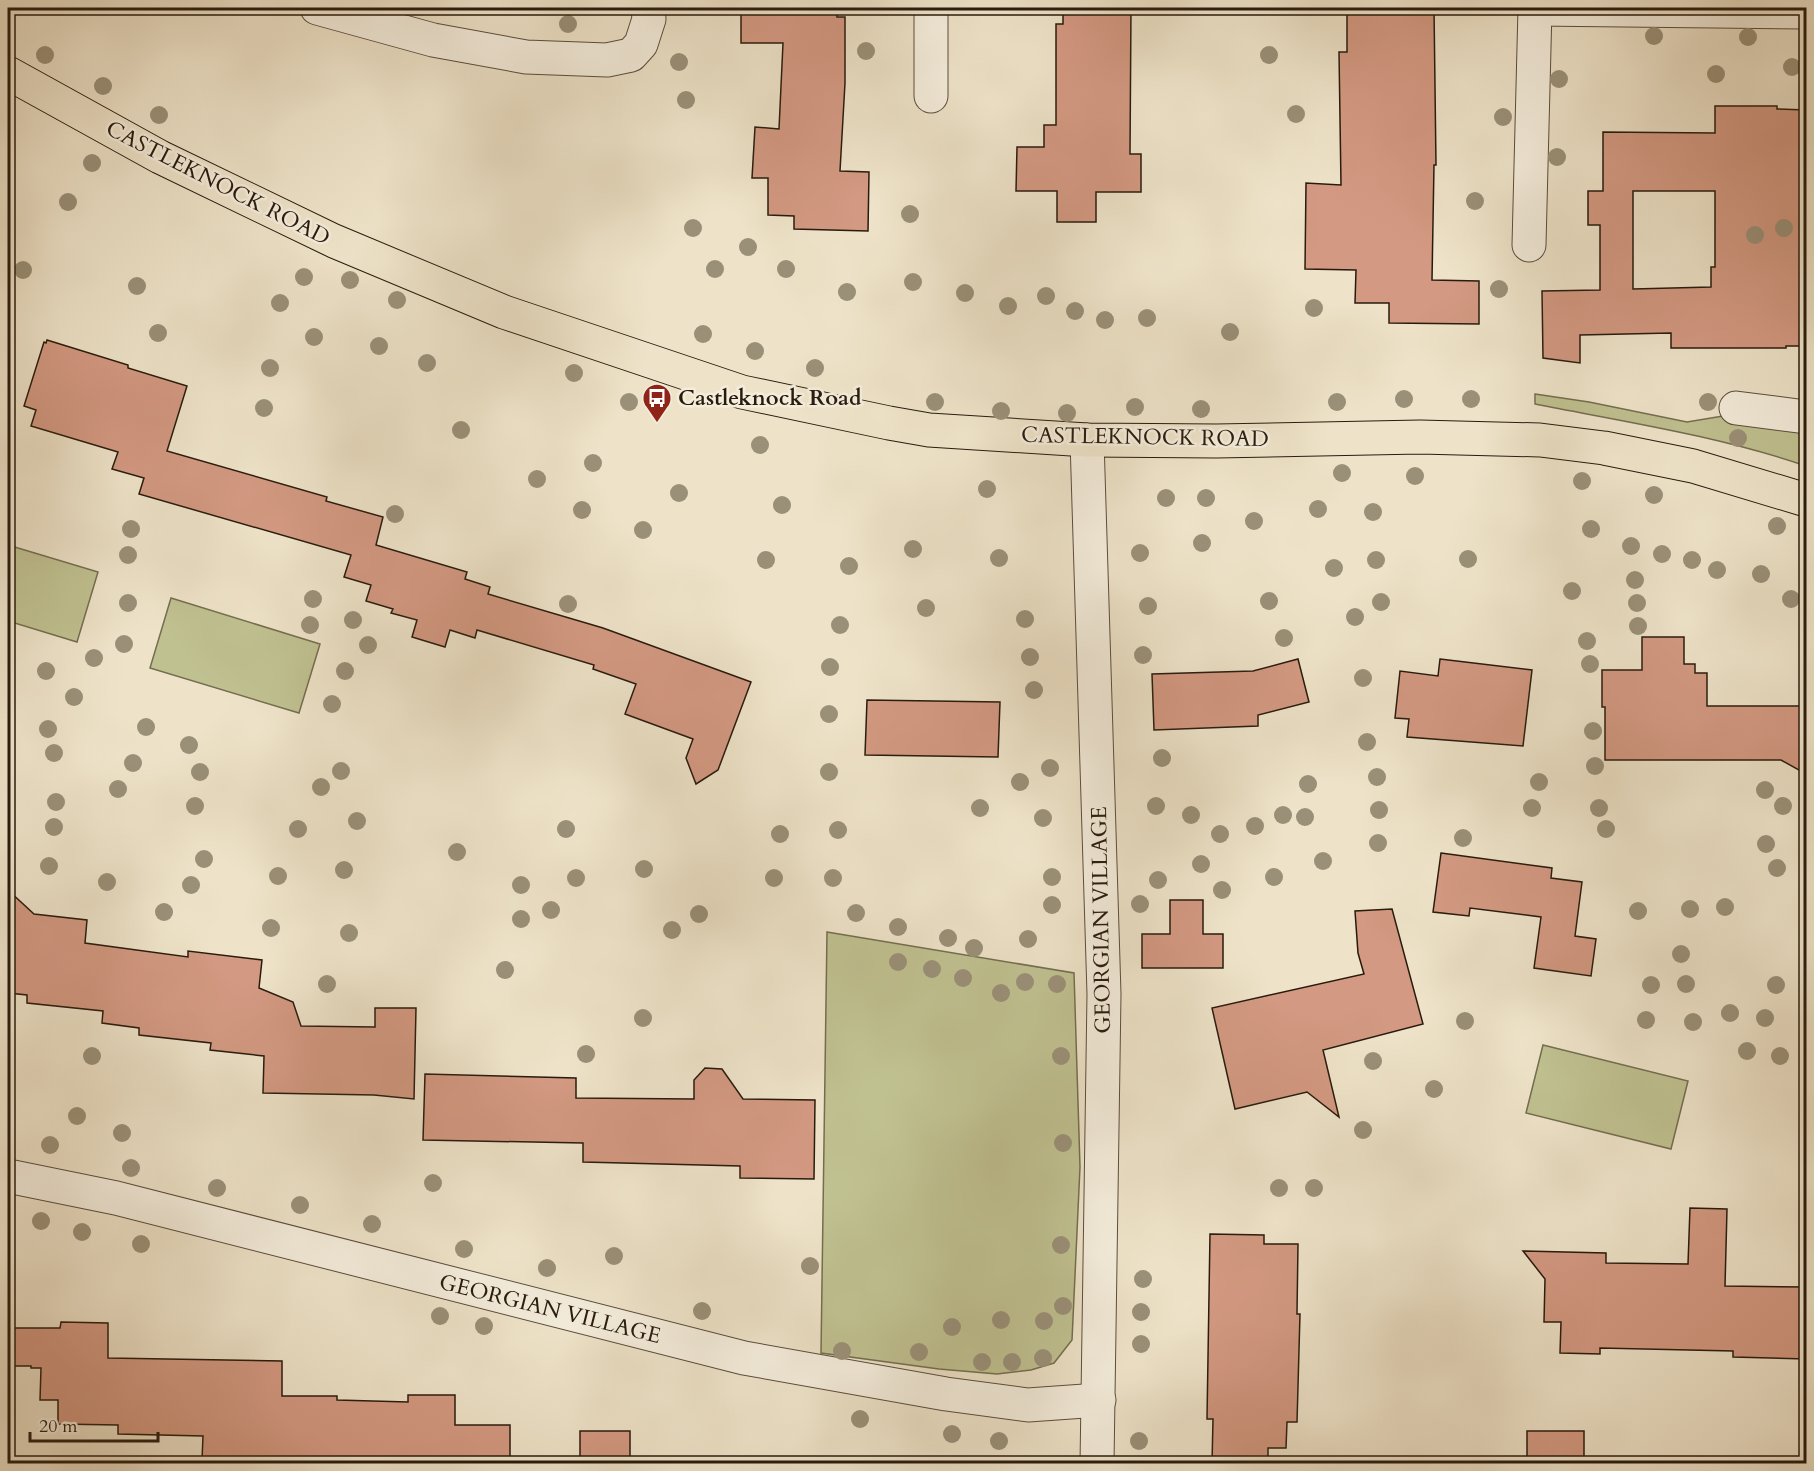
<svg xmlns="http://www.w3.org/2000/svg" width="1814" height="1471" font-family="Cardo,serif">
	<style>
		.green { fill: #c0c191; stroke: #746e50; stroke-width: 1.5 }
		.building { fill: #d39982; stroke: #281b0e; stroke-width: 1.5; fill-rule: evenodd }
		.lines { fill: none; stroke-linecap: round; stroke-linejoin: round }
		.minor-casing { stroke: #5a4d3d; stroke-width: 35 }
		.major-casing { stroke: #281b0e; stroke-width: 35 }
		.minor { stroke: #f4eddc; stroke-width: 33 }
		.major { stroke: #eee3c9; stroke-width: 33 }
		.tree { fill: #9a9078 }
		.labels { text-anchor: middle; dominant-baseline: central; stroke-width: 5; stroke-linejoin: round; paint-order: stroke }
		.street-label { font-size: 22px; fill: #281b0e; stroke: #f4eddc }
		.poi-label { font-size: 22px; font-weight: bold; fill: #281b0e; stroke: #f4eddc; text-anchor: start }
	</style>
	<rect width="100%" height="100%" fill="#eee3c9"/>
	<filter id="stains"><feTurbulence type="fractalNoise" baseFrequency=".00333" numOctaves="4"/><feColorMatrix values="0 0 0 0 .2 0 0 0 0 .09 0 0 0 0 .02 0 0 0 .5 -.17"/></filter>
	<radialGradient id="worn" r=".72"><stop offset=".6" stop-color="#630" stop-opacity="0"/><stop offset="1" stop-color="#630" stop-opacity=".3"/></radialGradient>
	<!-- green -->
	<g class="green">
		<path d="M1535 394 1589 402 1687 422 1723 416 1806 432V466C1719 436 1626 422 1535 404Z"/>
		<polygon points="8,545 98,572 77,642 8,621"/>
		<polygon points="171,598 320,644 299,713 150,668"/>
		<polygon points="827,932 1074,973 1080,1167 1072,1340 1054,1363 1031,1370 997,1374 939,1369 821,1353"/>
		<polygon points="1543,1045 1688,1081 1671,1149 1526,1113"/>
	</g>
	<!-- building -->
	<g class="building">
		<polygon points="768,8 837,8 837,17 845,17 845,83 840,171 869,172 868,231 794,229 794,216 768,215 768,178 752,178 755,127 779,129 783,43 741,43 741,9"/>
		<polygon points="1063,8 1131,8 1130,154 1141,154 1141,192 1096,192 1096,222 1057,222 1057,191 1016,191 1017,147 1044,147 1044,125 1056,125 1056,24 1063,24"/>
		<polygon points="1347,8 1434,8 1436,165 1434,165 1432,280 1479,281 1479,324 1389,323 1389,303 1355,303 1356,270 1305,269 1306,183 1341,185 1339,52 1347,52"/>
		<path d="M1715 106H1777V109L1806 110V346H1786V348H1671V333L1580 335V363L1543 358 1542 291 1600 290V225H1588V191H1603V132L1715 133ZM1633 191H1715V267H1711V287L1633 289Z"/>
		<polygon points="47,340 128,365 128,368 187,386 167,451 327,497 326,501 383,517 376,545 467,572 465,579 490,587 488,594 603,628 751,682 718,770 696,784 686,758 693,739 625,714 636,684 593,669 594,665 477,630 475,638 450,630 445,647 412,637 417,620 391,613 393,609 366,601 371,585 344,577 351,555 139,494 144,478 112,469 118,452 31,426 36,410 24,406 44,342 46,343"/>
		<polygon points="1642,637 1684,637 1684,664 1695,664 1695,673 1707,673 1707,706 1806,706 1806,774 1781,760 1605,760 1605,707 1602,707 1602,670 1642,670"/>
		<polygon points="1298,659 1309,702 1258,715 1258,726 1154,730 1152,674 1253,671"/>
		<polygon points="1440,659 1532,670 1523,746 1407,737 1409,719 1395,718 1400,671 1438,676"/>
		<polygon points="867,700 1000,702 998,757 865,755"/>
		<polygon points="1441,853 1552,868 1551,878 1582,882 1575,936 1596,939 1591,976 1534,968 1541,917 1470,908 1469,916 1433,912"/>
		<polygon points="8,890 34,914 87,920 85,943 188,957 188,951 262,960 259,988 293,1002 301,1026 375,1027 375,1008 416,1008 414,1099 374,1095 263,1093 264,1056 210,1050 211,1043 139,1035 139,1028 102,1023 103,1011 27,1003 27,995 8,993"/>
		<polygon points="1170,900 1203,900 1203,934 1223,934 1223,968 1142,968 1142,934 1170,934"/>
		<polygon points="1392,909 1423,1024 1323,1050 1339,1117 1307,1092 1235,1109 1212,1008 1364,974 1358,953 1355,911"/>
		<polygon points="705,1068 722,1069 743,1099 815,1100 814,1179 740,1178 740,1166 583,1162 583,1143 423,1140 425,1074 576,1078 576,1098 694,1099 694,1080"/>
		<polygon points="1690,1208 1727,1209 1725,1286 1806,1287 1806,1359 1733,1357 1733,1351 1600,1348 1600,1354 1560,1353 1561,1322 1544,1322 1545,1279 1523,1251 1606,1253 1606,1263 1688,1264"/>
		<polygon points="1210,1234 1264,1235 1264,1244 1298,1244 1297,1314 1300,1314 1297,1422 1287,1422 1286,1448 1268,1448 1268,1464 1212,1464 1213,1419 1207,1419"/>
		<polygon points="61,1322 108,1323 108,1358 282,1361 282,1396 337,1396 337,1400 408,1402 408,1395 455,1395 455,1425 510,1425 510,1464 292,1464 202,1460 203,1436 118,1434 118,1425 58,1424 58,1400 40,1400 41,1368 31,1368 31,1366 8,1366 8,1328 60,1328"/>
		<rect x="580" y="1431" width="50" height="33"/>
		<rect x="1527" y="1431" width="57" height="33"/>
	</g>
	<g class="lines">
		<!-- minor casing -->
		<g class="minor-casing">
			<g id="minor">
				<polyline points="317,8 433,40 526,57 607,60 631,55 641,44 649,19 648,8"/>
				<polyline points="1535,9 1806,12"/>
				<polyline points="931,96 931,8"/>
				<polyline points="1529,245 1535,8"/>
				<polyline points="1736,408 1806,417"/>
				<polyline points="1087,440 1104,994 1097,1464"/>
				<polyline points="8,1176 116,1198 744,1358 946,1394 1028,1405 1099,1400"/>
			</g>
		</g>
		<!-- major casing -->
		<g class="major-casing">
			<polyline id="major" points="8,73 160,157 334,241 504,312 742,392 889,423 929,430 1087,440 1216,441 1420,437 1540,440 1604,448 1693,466 1806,500"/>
		</g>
		<!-- minor -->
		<use href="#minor" class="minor"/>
		<!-- major -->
		<use href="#major" class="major"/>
	</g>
	<!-- trees -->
	<g class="tree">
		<circle cx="568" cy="24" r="9"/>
		<circle cx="1654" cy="36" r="9"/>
		<circle cx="1748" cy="37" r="9"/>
		<circle cx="866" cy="51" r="9"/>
		<circle cx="45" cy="55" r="9"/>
		<circle cx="1269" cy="55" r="9"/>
		<circle cx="679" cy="62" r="9"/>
		<circle cx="1792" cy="67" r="9"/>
		<circle cx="1716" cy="74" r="9"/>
		<circle cx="1559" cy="79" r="9"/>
		<circle cx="103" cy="86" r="9"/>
		<circle cx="686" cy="100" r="9"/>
		<circle cx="1296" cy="114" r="9"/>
		<circle cx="159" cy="115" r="9"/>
		<circle cx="1503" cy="117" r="9"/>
		<circle cx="1557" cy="157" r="9"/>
		<circle cx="92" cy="163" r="9"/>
		<circle cx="1475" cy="201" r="9"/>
		<circle cx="68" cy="202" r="9"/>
		<circle cx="910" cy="214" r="9"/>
		<circle cx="693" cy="228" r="9"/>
		<circle cx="1784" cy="228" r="9"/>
		<circle cx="1755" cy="235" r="9"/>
		<circle cx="748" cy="247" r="9"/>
		<circle cx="715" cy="269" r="9"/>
		<circle cx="786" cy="269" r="9"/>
		<circle cx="23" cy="270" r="9"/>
		<circle cx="304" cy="277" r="9"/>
		<circle cx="350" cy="280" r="9"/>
		<circle cx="913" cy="282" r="9"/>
		<circle cx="137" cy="286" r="9"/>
		<circle cx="1499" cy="289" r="9"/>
		<circle cx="847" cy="292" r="9"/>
		<circle cx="965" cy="293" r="9"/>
		<circle cx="1046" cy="296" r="9"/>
		<circle cx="397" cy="300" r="9"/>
		<circle cx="280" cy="303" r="9"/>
		<circle cx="1008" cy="306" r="9"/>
		<circle cx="1314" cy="308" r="9"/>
		<circle cx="1075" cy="311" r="9"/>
		<circle cx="1147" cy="318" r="9"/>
		<circle cx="1105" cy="320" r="9"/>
		<circle cx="1230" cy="332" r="9"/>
		<circle cx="158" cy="333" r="9"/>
		<circle cx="703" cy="334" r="9"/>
		<circle cx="314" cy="337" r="9"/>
		<circle cx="379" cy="346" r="9"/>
		<circle cx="755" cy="351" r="9"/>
		<circle cx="427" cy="363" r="9"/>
		<circle cx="270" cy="368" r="9"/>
		<circle cx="815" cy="368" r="9"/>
		<circle cx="574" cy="373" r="9"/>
		<circle cx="1404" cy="399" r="9"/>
		<circle cx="1471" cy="399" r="9"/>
		<circle cx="629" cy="402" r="9"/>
		<circle cx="935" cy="402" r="9"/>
		<circle cx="1337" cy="402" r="9"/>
		<circle cx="1708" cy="402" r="9"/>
		<circle cx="1135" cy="407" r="9"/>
		<circle cx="264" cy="408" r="9"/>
		<circle cx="1201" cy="409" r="9"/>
		<circle cx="1001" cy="411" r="9"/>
		<circle cx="1067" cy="413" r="9"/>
		<circle cx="461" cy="430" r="9"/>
		<circle cx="1738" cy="438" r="9"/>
		<circle cx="760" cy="445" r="9"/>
		<circle cx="593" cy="463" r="9"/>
		<circle cx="1342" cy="473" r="9"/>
		<circle cx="1415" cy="476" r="9"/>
		<circle cx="537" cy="479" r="9"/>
		<circle cx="1582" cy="481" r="9"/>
		<circle cx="987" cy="489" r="9"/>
		<circle cx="679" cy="493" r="9"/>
		<circle cx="1654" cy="495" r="9"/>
		<circle cx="1166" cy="498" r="9"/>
		<circle cx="1206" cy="498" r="9"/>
		<circle cx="782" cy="505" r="9"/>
		<circle cx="1318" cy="509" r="9"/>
		<circle cx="582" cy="510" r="9"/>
		<circle cx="1373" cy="512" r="9"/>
		<circle cx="395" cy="514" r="9"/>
		<circle cx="1254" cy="521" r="9"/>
		<circle cx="1777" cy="526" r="9"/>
		<circle cx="131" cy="529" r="9"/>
		<circle cx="1591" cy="529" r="9"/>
		<circle cx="643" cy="530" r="9"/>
		<circle cx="1202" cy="543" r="9"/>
		<circle cx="1631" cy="546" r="9"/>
		<circle cx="913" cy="549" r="9"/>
		<circle cx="1140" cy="553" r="9"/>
		<circle cx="1662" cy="554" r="9"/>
		<circle cx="128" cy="555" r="9"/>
		<circle cx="999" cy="558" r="9"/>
		<circle cx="1468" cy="559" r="9"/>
		<circle cx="766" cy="560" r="9"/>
		<circle cx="1376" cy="560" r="9"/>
		<circle cx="1692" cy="560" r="9"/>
		<circle cx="849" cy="566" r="9"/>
		<circle cx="1334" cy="568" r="9"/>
		<circle cx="1717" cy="570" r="9"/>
		<circle cx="1761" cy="574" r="9"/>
		<circle cx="1635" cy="580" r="9"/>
		<circle cx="1572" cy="591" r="9"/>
		<circle cx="313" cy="599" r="9"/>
		<circle cx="1791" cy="599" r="9"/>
		<circle cx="1269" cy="601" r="9"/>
		<circle cx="1381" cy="602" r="9"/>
		<circle cx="128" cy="603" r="9"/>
		<circle cx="1637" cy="603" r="9"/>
		<circle cx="568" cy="604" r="9"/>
		<circle cx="1148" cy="606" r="9"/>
		<circle cx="926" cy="608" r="9"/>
		<circle cx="1355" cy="617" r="9"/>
		<circle cx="1025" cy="619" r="9"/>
		<circle cx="353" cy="620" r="9"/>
		<circle cx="310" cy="625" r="9"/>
		<circle cx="840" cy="625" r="9"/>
		<circle cx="1638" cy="626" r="9"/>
		<circle cx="1284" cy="638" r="9"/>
		<circle cx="1587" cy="641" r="9"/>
		<circle cx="124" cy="644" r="9"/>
		<circle cx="368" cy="645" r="9"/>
		<circle cx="1143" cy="655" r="9"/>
		<circle cx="1030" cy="657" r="9"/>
		<circle cx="94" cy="658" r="9"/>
		<circle cx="1590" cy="664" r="9"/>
		<circle cx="830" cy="667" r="9"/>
		<circle cx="46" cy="671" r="9"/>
		<circle cx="345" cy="671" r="9"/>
		<circle cx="1363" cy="678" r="9"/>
		<circle cx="1034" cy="690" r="9"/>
		<circle cx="74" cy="697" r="9"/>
		<circle cx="332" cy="704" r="9"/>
		<circle cx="829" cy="714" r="9"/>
		<circle cx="146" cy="727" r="9"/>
		<circle cx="48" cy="729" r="9"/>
		<circle cx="1593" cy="731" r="9"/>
		<circle cx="1367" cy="742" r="9"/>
		<circle cx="189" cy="745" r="9"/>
		<circle cx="54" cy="753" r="9"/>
		<circle cx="1162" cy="758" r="9"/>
		<circle cx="133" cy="763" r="9"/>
		<circle cx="1595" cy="766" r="9"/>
		<circle cx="1050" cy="768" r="9"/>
		<circle cx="341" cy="771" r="9"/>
		<circle cx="200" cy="772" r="9"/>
		<circle cx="829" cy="772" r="9"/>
		<circle cx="1377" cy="777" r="9"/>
		<circle cx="1020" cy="782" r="9"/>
		<circle cx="1539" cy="782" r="9"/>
		<circle cx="1308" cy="784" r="9"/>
		<circle cx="321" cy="787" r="9"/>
		<circle cx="118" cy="789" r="9"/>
		<circle cx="1765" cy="790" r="9"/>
		<circle cx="56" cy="802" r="9"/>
		<circle cx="195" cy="806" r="9"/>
		<circle cx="1156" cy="806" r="9"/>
		<circle cx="1783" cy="806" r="9"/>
		<circle cx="980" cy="808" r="9"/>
		<circle cx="1532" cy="808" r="9"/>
		<circle cx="1599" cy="808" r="9"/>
		<circle cx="1379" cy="810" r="9"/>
		<circle cx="1191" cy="815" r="9"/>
		<circle cx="1283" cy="815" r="9"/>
		<circle cx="1305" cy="817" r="9"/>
		<circle cx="1043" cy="818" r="9"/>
		<circle cx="357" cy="821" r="9"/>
		<circle cx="1255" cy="826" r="9"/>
		<circle cx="54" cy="827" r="9"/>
		<circle cx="298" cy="829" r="9"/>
		<circle cx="566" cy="829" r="9"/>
		<circle cx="1606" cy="829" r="9"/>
		<circle cx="838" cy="830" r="9"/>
		<circle cx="780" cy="834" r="9"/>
		<circle cx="1220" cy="834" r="9"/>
		<circle cx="1463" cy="838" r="9"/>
		<circle cx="1378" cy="843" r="9"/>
		<circle cx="1766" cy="844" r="9"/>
		<circle cx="457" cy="852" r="9"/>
		<circle cx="204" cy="859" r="9"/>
		<circle cx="1323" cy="861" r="9"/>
		<circle cx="1201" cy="864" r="9"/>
		<circle cx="49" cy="866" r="9"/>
		<circle cx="1777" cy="868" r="9"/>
		<circle cx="644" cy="869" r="9"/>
		<circle cx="344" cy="870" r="9"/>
		<circle cx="278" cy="876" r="9"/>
		<circle cx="1052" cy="877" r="9"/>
		<circle cx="1274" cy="877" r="9"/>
		<circle cx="576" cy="878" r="9"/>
		<circle cx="774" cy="878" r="9"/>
		<circle cx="833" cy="878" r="9"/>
		<circle cx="1158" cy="880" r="9"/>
		<circle cx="107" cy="882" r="9"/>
		<circle cx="191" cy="885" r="9"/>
		<circle cx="521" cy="885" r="9"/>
		<circle cx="1222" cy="890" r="9"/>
		<circle cx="1140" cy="904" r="9"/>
		<circle cx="1052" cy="905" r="9"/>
		<circle cx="1725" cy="907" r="9"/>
		<circle cx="1690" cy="909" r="9"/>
		<circle cx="551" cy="910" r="9"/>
		<circle cx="1638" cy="911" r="9"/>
		<circle cx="164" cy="912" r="9"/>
		<circle cx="856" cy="913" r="9"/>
		<circle cx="699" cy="914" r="9"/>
		<circle cx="521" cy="919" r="9"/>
		<circle cx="898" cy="927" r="9"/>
		<circle cx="271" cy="928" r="9"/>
		<circle cx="672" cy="930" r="9"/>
		<circle cx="349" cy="933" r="9"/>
		<circle cx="948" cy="938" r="9"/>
		<circle cx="1028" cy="939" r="9"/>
		<circle cx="974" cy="948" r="9"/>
		<circle cx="1681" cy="954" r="9"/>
		<circle cx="898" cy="962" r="9"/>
		<circle cx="932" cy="969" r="9"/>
		<circle cx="505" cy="970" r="9"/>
		<circle cx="963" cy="978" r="9"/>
		<circle cx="1025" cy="982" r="9"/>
		<circle cx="327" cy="984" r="9"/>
		<circle cx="1057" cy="984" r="9"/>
		<circle cx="1686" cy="984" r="9"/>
		<circle cx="1651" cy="985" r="9"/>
		<circle cx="1776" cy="985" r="9"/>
		<circle cx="1001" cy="993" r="9"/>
		<circle cx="1730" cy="1013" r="9"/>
		<circle cx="643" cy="1018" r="9"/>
		<circle cx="1765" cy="1018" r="9"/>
		<circle cx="1646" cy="1020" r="9"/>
		<circle cx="1465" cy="1021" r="9"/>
		<circle cx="1693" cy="1022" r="9"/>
		<circle cx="1747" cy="1051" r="9"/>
		<circle cx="586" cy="1054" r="9"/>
		<circle cx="92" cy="1056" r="9"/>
		<circle cx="1061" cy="1056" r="9"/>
		<circle cx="1780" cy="1056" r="9"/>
		<circle cx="1373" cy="1061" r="9"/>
		<circle cx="1434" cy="1089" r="9"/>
		<circle cx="77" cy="1116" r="9"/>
		<circle cx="1363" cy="1130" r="9"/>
		<circle cx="122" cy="1133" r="9"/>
		<circle cx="1063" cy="1143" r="9"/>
		<circle cx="50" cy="1145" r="9"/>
		<circle cx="131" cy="1168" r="9"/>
		<circle cx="433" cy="1183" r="9"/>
		<circle cx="217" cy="1188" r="9"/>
		<circle cx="1279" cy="1188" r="9"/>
		<circle cx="1314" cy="1188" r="9"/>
		<circle cx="300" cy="1205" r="9"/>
		<circle cx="41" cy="1221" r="9"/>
		<circle cx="372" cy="1224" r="9"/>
		<circle cx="82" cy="1232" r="9"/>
		<circle cx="141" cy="1244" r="9"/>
		<circle cx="1061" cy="1245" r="9"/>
		<circle cx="464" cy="1249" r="9"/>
		<circle cx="614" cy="1256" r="9"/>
		<circle cx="810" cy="1266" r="9"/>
		<circle cx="547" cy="1268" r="9"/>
		<circle cx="1143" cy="1279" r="9"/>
		<circle cx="1063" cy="1306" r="9"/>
		<circle cx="702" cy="1311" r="9"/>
		<circle cx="1141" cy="1312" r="9"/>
		<circle cx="440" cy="1316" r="9"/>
		<circle cx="1001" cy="1320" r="9"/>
		<circle cx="1044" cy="1321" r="9"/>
		<circle cx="484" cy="1326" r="9"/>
		<circle cx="952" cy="1327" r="9"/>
		<circle cx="1141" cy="1344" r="9"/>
		<circle cx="842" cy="1351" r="9"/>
		<circle cx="919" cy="1352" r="9"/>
		<circle cx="1043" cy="1358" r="9"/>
		<circle cx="982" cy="1362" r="9"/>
		<circle cx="1012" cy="1362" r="9"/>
		<circle cx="860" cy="1419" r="9"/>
		<circle cx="952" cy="1434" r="9"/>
		<circle cx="999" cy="1441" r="9"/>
		<circle cx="1139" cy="1441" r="9"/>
	</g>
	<!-- icons -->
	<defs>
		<g id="bus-pin" transform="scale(1.5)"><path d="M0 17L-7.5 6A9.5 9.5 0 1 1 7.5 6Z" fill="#8f2418" stroke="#f4eddc"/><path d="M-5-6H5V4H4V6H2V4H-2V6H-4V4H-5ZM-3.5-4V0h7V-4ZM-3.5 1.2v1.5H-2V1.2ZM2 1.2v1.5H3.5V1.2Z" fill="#fff"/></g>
	</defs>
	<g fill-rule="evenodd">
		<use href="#bus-pin" x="657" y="398"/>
	</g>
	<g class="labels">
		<!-- street labels -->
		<g class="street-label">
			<text transform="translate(218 183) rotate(27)">CASTLEKNOCK ROAD</text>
			<text transform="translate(1145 437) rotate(1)">CASTLEKNOCK ROAD</text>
			<text transform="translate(1101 920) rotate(-91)">GEORGIAN VILLAGE</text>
			<text transform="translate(550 1309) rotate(14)">GEORGIAN VILLAGE</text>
		</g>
		<!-- poi labels -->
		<g class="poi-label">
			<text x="678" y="398">Castleknock Road</text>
		</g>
	</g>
	<!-- margin -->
	<rect width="1814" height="1471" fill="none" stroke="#eee3c9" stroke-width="30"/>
	<rect x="9" y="9" width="1796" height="1453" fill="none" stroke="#281b0e" stroke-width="3"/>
	<rect x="15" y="15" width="1784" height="1441" fill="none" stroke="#281b0e" stroke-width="1.5"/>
	<!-- scale -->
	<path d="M30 1432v9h128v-9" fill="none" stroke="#281b0e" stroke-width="3"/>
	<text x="39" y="1432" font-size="18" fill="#281b0e" stroke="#f4eddc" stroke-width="4.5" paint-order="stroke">20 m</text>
	<rect width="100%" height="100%" filter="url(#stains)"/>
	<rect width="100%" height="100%" fill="url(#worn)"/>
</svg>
